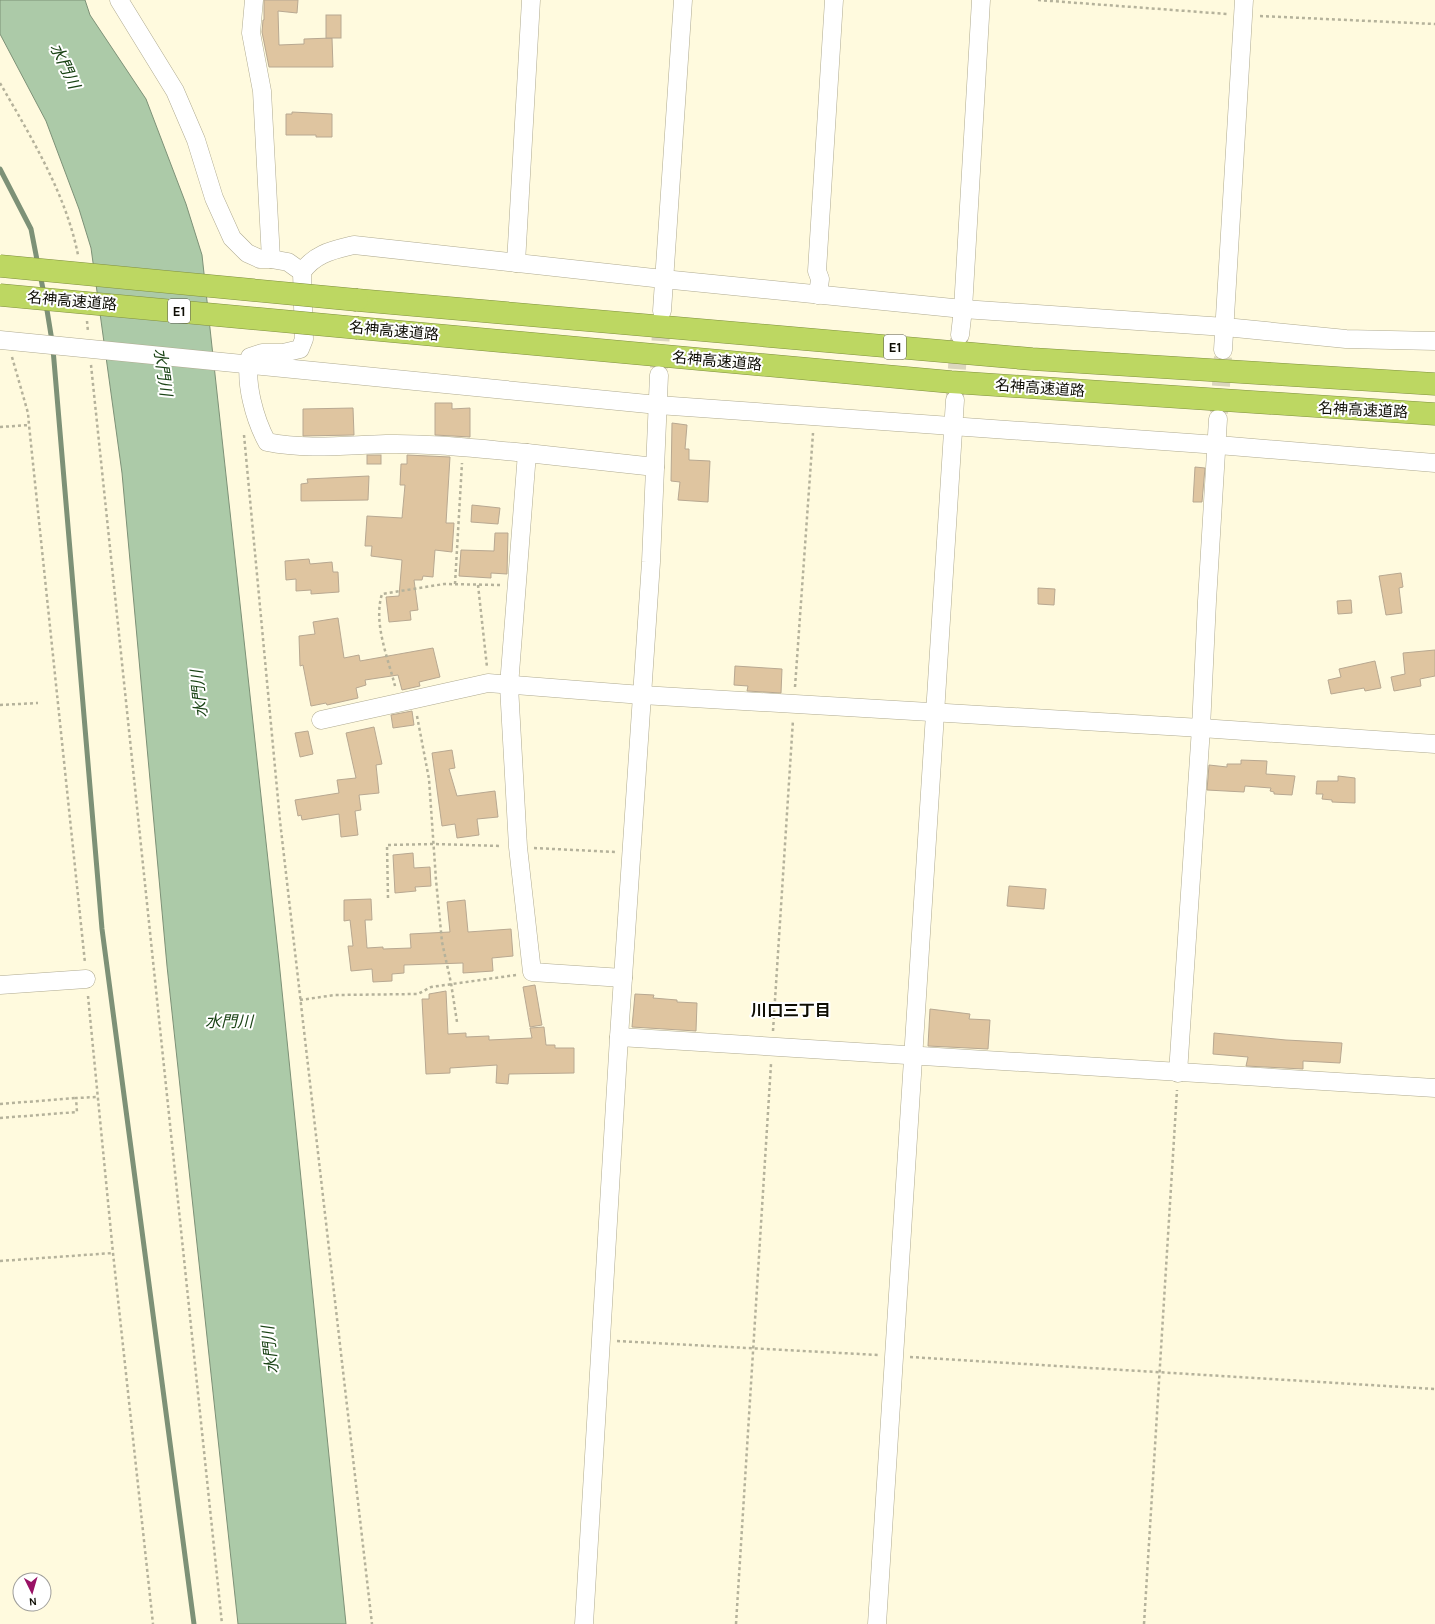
<svg xmlns="http://www.w3.org/2000/svg" width="1435" height="1624" font-family="Karla,'Noto Sans JP',sans-serif">
	<style>
		.water { fill: #accaa8; stroke: #7d9177 }
		.lines { fill: none; stroke-linecap: round; stroke-linejoin: round }
		.stream { stroke: #7d9177; stroke-width: 5 }
		.building { fill: #dfc5a0; stroke: #b8a891 }
		.minor-tunnel { stroke: #dbd6bd; stroke-width: 18; stroke-dasharray: 18 9; stroke-linecap: butt }
		.minor-casing { stroke: #afaa90; stroke-width: 19 }
		.highway-casing { stroke: #809041; stroke-width: 23 }
		.path { stroke: #b5b29b; stroke-width: 2.5; stroke-dasharray: 3 3; stroke-linecap: butt }
		.minor { stroke: #fff; stroke-width: 18 }
		.highway { stroke: #bdd762; stroke-width: 22 }
		.highway-bridge-casing { stroke: #809041; stroke-width: 23; stroke-linecap: butt }
		.highway-bridge { stroke: #bdd762; stroke-width: 22 }
		.labels { text-anchor: middle; dominant-baseline: central; stroke-width: 4; stroke-linejoin: round; paint-order: stroke }
		.shield { fill: #fff; stroke: #56564f; stroke-width: 1 }
		.shield-label { font-size: 14px; font-weight: bold; fill: #0e0d04 }
		.street-label { font-size: 15px; fill: #0e0d04; stroke: #fff }
		.water-label { font-size: 16px; font-style: italic; fill: #1b4416; stroke: #fff }
		.neighbourhood-label { font-size: 16px; font-weight: bold; fill: #0e0d04; stroke: #fff }
	</style>
	<rect width="100%" height="100%" fill="#fffade"/>
	<!-- water -->
	<polygon class="water" points="0,0 85,0 90,15 146,99 186,204 202,255 279,961 346,1624 238,1624 167,966 122,473 91,248 79,209 46,121 0,34"/>
	<g class="lines">
		<!-- stream -->
		<g class="stream">
			<polyline points="0,169 31,229 38,265"/>
			<polyline points="40,274 44,294"/>
			<polyline points="46,304 52,341"/>
			<polyline points="53,349 102,929 194,1624"/>
		</g>
	</g>
	<!-- building -->
	<g class="building">
		<polygon points="264,0 298,0 297,13 278,11 279,45 304,44 304,39 332,38 333,67 269,67 262,32 263,20 264,20"/>
		<rect x="326" y="15" width="15" height="23"/>
		<polygon points="292,112 332,114 332,137 316,137 316,135 286,135 286,114 292,114"/>
		<polygon points="435,403 452,403 452,409 470,408 470,437 435,435"/>
		<polygon points="353,408 354,435 303,436 303,409"/>
		<polygon points="672,423 687,425 685,449 689,449 689,460 710,461 708,502 678,500 680,482 671,481"/>
		<rect x="367" y="455" width="14" height="9"/>
		<polygon points="407,455 450,457 446,523 454,523 452,552 435,550 433,577 423,576 422,580 414,580 418,610 410,611 411,620 389,622 386,597 399,596 402,560 371,556 372,546 365,546 367,516 402,518 405,485 400,485 401,464 407,464"/>
		<polygon points="1195,467 1205,468 1202,502 1193,502"/>
		<polygon points="369,476 368,500 301,501 301,484 308,483 307,479"/>
		<polygon points="472,505 500,508 498,524 471,522"/>
		<polygon points="495,533 508,533 507,574 491,573 491,578 459,576 461,550 494,551"/>
		<polygon points="309,559 310,564 332,562 333,572 338,572 339,592 311,594 311,590 296,591 296,579 286,580 285,561"/>
		<polygon points="1401,573 1403,587 1399,588 1402,613 1386,615 1379,576"/>
		<polygon points="1038,588 1055,589 1054,605 1038,604"/>
		<polygon points="1351,600 1352,613 1338,614 1337,601"/>
		<polygon points="338,618 344,658 359,655 360,661 433,648 440,677 419,682 420,686 402,690 398,675 365,680 366,685 356,688 358,698 327,705 326,703 311,706 303,665 300,666 299,636 315,634 313,622"/>
		<polygon points="1435,650 1435,676 1420,679 1421,686 1394,691 1391,677 1405,674 1403,653"/>
		<polygon points="1375,661 1381,688 1365,691 1364,688 1331,694 1328,680 1341,677 1339,669"/>
		<polygon points="735,666 782,669 781,693 747,691 748,686 734,685"/>
		<polygon points="412,711 414,725 393,728 391,715"/>
		<polygon points="374,727 382,764 376,765 379,793 359,795 361,810 355,811 358,835 341,837 339,814 302,820 301,815 298,816 295,800 339,793 337,780 356,778 346,733"/>
		<polygon points="308,731 313,754 300,757 295,733"/>
		<polygon points="452,750 455,768 449,769 457,796 495,791 498,817 477,819 479,835 457,838 455,824 442,826 432,753"/>
		<polygon points="1241,760 1267,761 1266,774 1295,776 1292,795 1274,794 1274,792 1270,791 1271,788 1245,786 1244,792 1207,790 1209,765 1227,767 1227,764 1241,764"/>
		<polygon points="1338,776 1355,778 1355,803 1332,802 1332,800 1322,799 1323,794 1316,794 1317,781 1338,781"/>
		<polygon points="413,853 414,868 430,867 431,886 415,887 416,891 395,893 393,855"/>
		<polygon points="1009,886 1046,889 1044,909 1007,906"/>
		<polygon points="371,899 372,920 365,920 367,948 383,947 383,949 411,948 410,934 450,932 447,902 465,900 468,932 511,929 513,956 492,958 493,971 463,973 463,963 404,965 404,973 392,974 392,981 373,982 372,969 351,971 348,946 353,946 350,920 344,921 344,900"/>
		<polygon points="535,985 542,1025 530,1027 523,987"/>
		<polygon points="446,991 448,1034 466,1033 466,1037 489,1036 489,1040 532,1038 530,1028 544,1027 546,1045 555,1045 555,1048 574,1048 574,1073 509,1074 508,1084 496,1083 497,1065 450,1068 450,1073 426,1074 422,999 429,999 429,994"/>
		<polygon points="635,994 654,995 653,998 677,1000 677,1002 697,1003 696,1031 632,1027"/>
		<polygon points="930,1009 970,1014 969,1019 990,1020 988,1049 928,1046"/>
		<polygon points="1214,1033 1286,1040 1342,1043 1340,1063 1303,1061 1303,1069 1246,1066 1248,1057 1213,1054"/>
	</g>
	<g class="lines">
		<!-- minor-tunnel -->
		<g class="minor-tunnel">
			<polyline points="659,368 662,314"/>
			<polyline points="955,396 959,339"/>
			<polyline points="1219,413 1223,357"/>
		</g>
		<!-- minor casing -->
		<g class="minor-casing">
			<g id="minor">
				<polyline points="119,0 175,91 196,140 214,198 232,238 247,253 260,259 271,259"/>
				<polyline points="254,0 251,33 262,91 271,259 288,262 302,272"/>
				<polyline points="516,263 531,0"/>
				<polyline points="818,295 820,279 817,271 834,0"/>
				<polyline points="662,311 683,0"/>
				<polyline points="960,335 963,309 981,0"/>
				<polyline points="0,340 658,405 1218,445 1435,463"/>
				<polyline points="1223,350 1244,0"/>
				<path d="M527 453C480 449 433 443 386 444 346 445 307 450 267 442 255 420 244 382 250 357L262 353H283L300 349 304 339 302 272C315 253 334 250 354 245L663 279 963 309 1225 327 1346 339 1435 341"/>
				<polyline points="321,720 488,683 642,695 1201,728 1435,744"/>
				<polyline points="623,978 532,972 518,847 509,686 527,453 655,467"/>
				<polyline points="0,985 86,979"/>
				<polyline points="619,1037 1435,1088"/>
				<polyline points="1178,1073 1201,728 1207,601 1218,419"/>
				<polyline points="584,1624 619,1037 651,562 659,375"/>
				<polyline points="877,1624 955,400"/>
			</g>
		</g>
		<!-- highway casing -->
		<g class="highway-casing">
			<g id="highway">
				<polyline points="357,300 1032,359 1435,384"/>
				<polyline points="358,328 951,382 1435,414"/>
			</g>
		</g>
		<!-- path -->
		<g class="path">
			<polyline points="1038,0 1227,14"/>
			<polyline points="1260,16 1435,24"/>
			<path d="M0 83C31 137 66 194 78 255"/>
			<polyline points="87,321 88,332"/>
			<polyline points="12,357 28,413 29,425 85,963"/>
			<polyline points="91,365 222,1624"/>
			<polyline points="0,427 29,425"/>
			<polyline points="244,435 280,821 372,1624"/>
			<polyline points="455,584 462,463"/>
			<polyline points="478,585 487,667"/>
			<path d="M395 686C388 658 373 623 382 594L444 584 501 585"/>
			<polyline points="795,687 813,433"/>
			<polyline points="0,705 38,703"/>
			<polyline points="417,716 429,779 436,880 442,942 451,983 457,1022"/>
			<polyline points="534,848 615,852"/>
			<polyline points="388,898 387,845 434,844 501,846"/>
			<polyline points="88,996 113,1253 153,1624"/>
			<polyline points="300,1000 335,995 418,994 431,987 516,975"/>
			<polyline points="773,1031 793,720"/>
			<polyline points="0,1104 76,1098"/>
			<polyline points="0,1118 77,1112 76,1098 97,1097"/>
			<polyline points="0,1261 113,1253"/>
			<polyline points="617,1341 878,1355"/>
			<polyline points="910,1357 1435,1389"/>
			<polyline points="736,1624 771,1064"/>
			<polyline points="1144,1624 1177,1090"/>
		</g>
		<!-- minor -->
		<use href="#minor" class="minor"/>
		<!-- highway -->
		<use href="#highway" class="highway"/>
		<!-- highway-bridge casing -->
		<g class="highway-bridge-casing">
			<g id="highway-bridge">
				<polyline points="0,266 357,300"/>
				<polyline points="0,295 358,328"/>
			</g>
		</g>
		<!-- highway-bridge -->
		<use href="#highway-bridge" class="highway-bridge"/>
	</g>
	<g class="labels">
		<!-- shield labels -->
		<g class="shield">
			<rect x="168" y="299" width="22" height="24" rx="3"/>
			<rect x="884" y="335" width="22" height="24" rx="3"/>
		</g>
		<g class="shield-label">
			<text x="179" y="311">E1</text>
			<text x="895" y="347">E1</text>
		</g>
		<!-- street labels -->
		<g class="street-label">
			<text transform="translate(72 301) rotate(5)">名神高速道路</text>
			<text transform="translate(394 331) rotate(5)">名神高速道路</text>
			<text transform="translate(717 361) rotate(5)">名神高速道路</text>
			<text transform="translate(1040 388) rotate(4)">名神高速道路</text>
			<text transform="translate(1363 410) rotate(3)">名神高速道路</text>
		</g>
		<!-- water labels -->
		<g class="water-label">
			<text transform="translate(65 66) rotate(65)">水門川</text>
			<text transform="translate(163 372) rotate(82)">水門川</text>
			<text transform="translate(199 694) rotate(-96)">水門川</text>
			<text x="229" y="1021">水門川</text>
			<text transform="translate(270 1350) rotate(-96)">水門川</text>
		</g>
		<!-- neighbourhood labels -->
		<g class="neighbourhood-label">
			<text x="791" y="1010">川口三丁目</text>
		</g>
	</g>
	<!-- north arrow -->
	<g transform="translate(32 1592) rotate(175)"><circle r="19" fill="#ffffff" stroke="#9f9e9b"/>
	<path d="M0-3L7 15L0 10L-7 15Z" fill="#991165"/>
	<text y="-6" font-size="11" font-weight="bold" text-anchor="middle" fill="#0e0d04">N</text>
	</g>
</svg>
